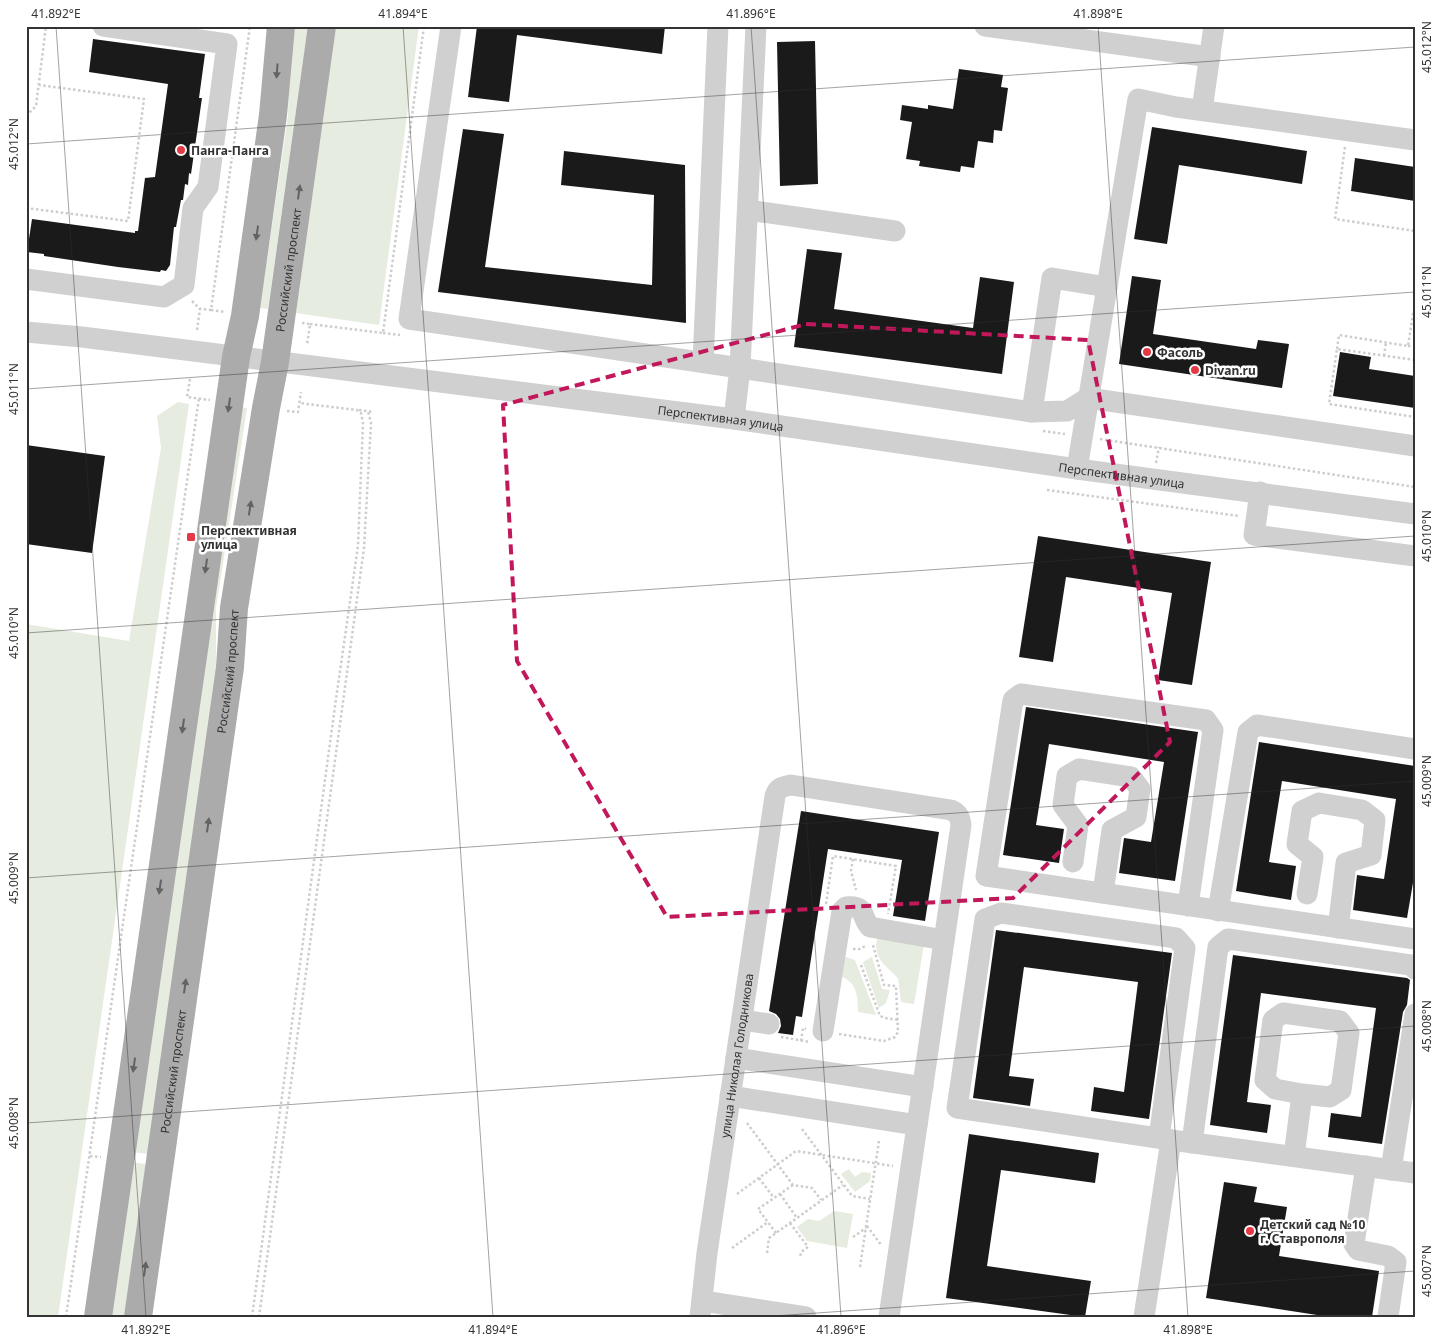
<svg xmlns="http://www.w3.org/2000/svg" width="1441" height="1343" font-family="'Noto Sans',sans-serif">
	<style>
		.green { fill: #e6ecdf }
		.building { fill: #1a1a1a }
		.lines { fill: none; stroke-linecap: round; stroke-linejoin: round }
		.path { stroke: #cdcdcd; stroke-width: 2.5; stroke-dasharray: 2.5 2.5; stroke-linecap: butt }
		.minor { stroke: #d0d0d0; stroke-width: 21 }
		.major { stroke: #ababab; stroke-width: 28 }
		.oneway { fill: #636363 }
		.marked { fill: none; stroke: #c2185b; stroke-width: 4; stroke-dasharray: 10 6; stroke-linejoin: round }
		.ticks { fill: none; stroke: #333; stroke-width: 1; stroke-opacity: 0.45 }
		.poi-dot { fill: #e63946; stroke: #fff; stroke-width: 2 }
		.labels { text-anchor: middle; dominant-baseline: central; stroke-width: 5; stroke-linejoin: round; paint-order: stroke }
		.poi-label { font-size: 12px; font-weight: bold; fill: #333; stroke: #fff; text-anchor: start }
		.street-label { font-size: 12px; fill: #333; stroke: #fff }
		.neatline { fill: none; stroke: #333; stroke-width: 2 }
		.ticks-label { font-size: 12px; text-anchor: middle; fill: #333 }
	</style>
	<rect width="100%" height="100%" fill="#fff"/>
	<!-- green -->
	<g class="green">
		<polygon points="293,26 308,26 268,309 260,308 288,116 290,46"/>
		<polygon points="335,26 419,26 379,325 296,313"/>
		<polygon points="178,402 189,404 58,1317 26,1317 26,624 129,641 161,448 157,416"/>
		<polygon points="239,407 247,408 216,608 216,664 148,1154 132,1152"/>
		<path d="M877 938 924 945 914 1004 901 1002 898 978C885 965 873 958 877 938Z"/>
		<path d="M843 956 855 960 876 1015 858 1012C858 996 857 982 840 976Z"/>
		<polygon points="872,957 882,989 890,990 886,1003 879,1008 863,962"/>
		<polygon points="130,1162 146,1164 124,1317 107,1317"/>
		<polygon points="849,1169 855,1177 862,1172 871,1173 870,1181 855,1192 841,1174"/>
		<polygon points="834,1211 853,1214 847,1248 807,1241 797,1227 808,1219 819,1221"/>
	</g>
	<!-- building -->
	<g class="building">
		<polygon points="477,26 665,26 662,54 517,35 509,102 468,97"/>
		<polygon points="93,39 205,54 199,98 202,98 191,174 189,173 188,185 185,184 183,200 181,200 176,227 174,227 170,265 166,271 161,270 160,272 118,267 44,256 44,254 27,252 32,219 135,233 135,231 138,231 145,178 155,177 168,84 89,72"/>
		<polygon points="815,41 818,184 780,186 777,42"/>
		<polygon points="959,69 1003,75 1001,87 1008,88 1002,131 994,130 993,143 978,141 974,168 961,166 960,172 919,166 920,161 906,159 912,122 900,120 902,105 928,109 928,105 953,109"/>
		<polygon points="1152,127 1307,151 1302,184 1179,165 1167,244 1134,239"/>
		<polygon points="463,129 504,134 485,267 652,285 654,195 561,185 564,151 685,165 686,323 438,292"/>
		<polygon points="1355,158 1415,167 1415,201 1351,191"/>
		<polygon points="807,249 842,253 834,309 973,328 980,277 1014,282 1002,374 794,347"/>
		<polygon points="1132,276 1161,280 1153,334 1256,349 1258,340 1289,344 1282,388 1119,364"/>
		<polygon points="1340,352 1371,357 1369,369 1415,376 1415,408 1333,396"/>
		<polygon points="26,445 105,456 92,553 26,544"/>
		<polygon points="1038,536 1211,562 1192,685 1158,680 1172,593 1066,577 1053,662 1019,657"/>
		<polygon points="1026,707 1198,732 1175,881 1119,873 1124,838 1151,842 1164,762 1049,744 1036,825 1064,829 1059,863 1003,855"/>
		<polygon points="1259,742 1415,766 1415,871 1407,918 1353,910 1357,875 1384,879 1396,799 1282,781 1269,862 1296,866 1291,900 1236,891"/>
		<polygon points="801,811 939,832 925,921 893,916 902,860 828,849 802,1017 796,1016 793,1035 778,1033 781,1026 780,1019 776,1014 769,1011"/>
		<polygon points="996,930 1172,953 1149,1119 1091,1111 1094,1087 1124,1092 1138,982 1024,967 1009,1076 1034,1079 1030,1106 973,1098"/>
		<polygon points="1233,955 1407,978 1410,980 1407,1005 1403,1012 1382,1144 1328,1137 1331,1113 1361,1117 1376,1008 1261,993 1247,1102 1271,1105 1267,1133 1210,1125"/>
		<polygon points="969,1134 1099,1153 1095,1183 1001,1170 987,1266 1091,1281 1085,1317 946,1298"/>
		<polygon points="1224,1182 1257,1187 1254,1202 1287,1207 1279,1256 1379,1271 1372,1317 1330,1317 1206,1298"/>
	</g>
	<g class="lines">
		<!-- path -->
		<g class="path">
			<polyline points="26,116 36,106 46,26"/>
			<polyline points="1345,147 1335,219 1415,231"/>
			<polyline points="26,208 128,221 144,99 39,85"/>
			<polyline points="192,301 200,309"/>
			<polyline points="211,310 226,312"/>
			<polyline points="302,323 310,324 307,345"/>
			<polyline points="310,324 383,333 424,26"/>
			<polyline points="197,330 200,309 211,310 250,26"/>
			<polyline points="383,333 400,335"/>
			<polyline points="1408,346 1415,346"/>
			<polyline points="1337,349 1339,335 1408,346 1413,314 1415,314"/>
			<polyline points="1384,356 1386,342"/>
			<polyline points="1415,360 1337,349 1329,404 1415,417"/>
			<polyline points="190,379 187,397 210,400"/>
			<polyline points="359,410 374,412"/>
			<polyline points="287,411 298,412 301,392"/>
			<polyline points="1043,431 1065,434"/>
			<polyline points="1100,439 1415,487"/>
			<polyline points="1156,463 1159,447"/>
			<polyline points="1047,490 1239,516"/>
			<polyline points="853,859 851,871 856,890"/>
			<polyline points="826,904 833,856 896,866 888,914"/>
			<polyline points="853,949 860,949 867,945"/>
			<polyline points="861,965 880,1016 885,1018 898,1020"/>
			<polyline points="839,1034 884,1041 895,1037 898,1032 896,986 884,985 873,945"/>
			<polyline points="781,1037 810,1042"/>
			<polyline points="801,1041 803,1028 806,1029"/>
			<polyline points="747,1123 793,1185 812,1188 821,1200"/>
			<polyline points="802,1129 852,1196 870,1199"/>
			<polyline points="90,1156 101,1157"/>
			<polyline points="759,1178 774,1198"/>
			<polyline points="737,1194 796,1151 893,1166"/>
			<polyline points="780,1194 797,1218"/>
			<polyline points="790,1223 808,1247 801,1252 800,1258"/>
			<polyline points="867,1226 882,1246"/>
			<polyline points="776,1233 758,1209 793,1185"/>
			<polyline points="853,1237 866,1228"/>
			<polyline points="732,1248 768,1222"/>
			<polyline points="767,1253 769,1238 843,1185"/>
			<polyline points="860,1267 879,1141"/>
			<polyline points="66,1317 199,398"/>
			<polyline points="252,1317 336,699 358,546 363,423 361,413 357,410 299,403"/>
			<polyline points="259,1317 364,548 371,423 368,411"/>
		</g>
		<!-- minor -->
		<g class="minor">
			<polyline points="451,26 409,319 740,368 756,26"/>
			<polyline points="985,26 1210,57"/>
			<polyline points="1202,110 1214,26"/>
			<polyline points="748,210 895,231"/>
			<polyline points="26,279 164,297 184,285 193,208 208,187 227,44 103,26"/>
			<path id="s1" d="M26 332 82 337 734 419 1077 469 1415 514"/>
			<polyline points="703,362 718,26"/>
			<polyline points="1032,412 1052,278 1107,287"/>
			<polyline points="734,419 740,368 1032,412 1067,411 1088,398 1415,446"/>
			<polyline points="1077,469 1138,99 1176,107 1415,140"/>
			<polyline points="1260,492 1254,535 1415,556"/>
			<polyline points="1073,862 1078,825 1063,805 1067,776 1079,769 1131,777 1140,789 1136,817 1112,830 1103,893"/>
			<polyline points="1307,894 1313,857 1297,844 1302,811 1319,803 1362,810 1375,820 1371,855 1346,863 1338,928"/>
			<polyline points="1188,906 1213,730 1206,720 1021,694 1013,700 986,876 1415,939"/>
			<polyline points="1218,911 1248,732 1257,725 1415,749"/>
			<polyline points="742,1020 769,1024"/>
			<path d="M823 1031 842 911 846 907C867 905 860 916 870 927L944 940"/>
			<polyline points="736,1058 923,1087"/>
			<polyline points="730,1096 917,1125"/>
			<polyline points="1159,1138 1185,948 1176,938 1001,913 985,919 957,1108 1171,1140"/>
			<polyline points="1192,1143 1218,947 1228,939 1411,965 1415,969"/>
			<polyline points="1294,1156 1302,1094 1330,1097 1341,1090 1349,1033 1340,1021 1283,1013 1273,1020 1265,1080 1275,1089 1302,1094"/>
			<polyline points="1366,1166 1354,1244 1358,1250 1388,1256 1396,1262 1388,1317"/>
			<polyline points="1391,1170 1415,1014"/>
			<polyline points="703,1301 806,1317"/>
			<path id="s2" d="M700 1317 707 1253 775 796C778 787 782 787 791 785L951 810C958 813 960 817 961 825L889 1317"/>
			<polyline points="1144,1317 1171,1140 1415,1173"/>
		</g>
		<!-- major -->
		<g class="major">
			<polyline points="98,1317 236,357 245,316 273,115 281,26"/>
			<path id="s3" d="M138 1317 230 667 234 608 266 408 275 362 322 26"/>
		</g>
	</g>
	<!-- one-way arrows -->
	<defs><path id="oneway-solid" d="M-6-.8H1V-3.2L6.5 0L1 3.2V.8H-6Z" transform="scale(1.25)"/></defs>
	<g class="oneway">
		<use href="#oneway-solid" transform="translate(277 71) rotate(94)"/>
		<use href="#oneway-solid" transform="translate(299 192) rotate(-82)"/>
		<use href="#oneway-solid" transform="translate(257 233) rotate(98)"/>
		<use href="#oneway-solid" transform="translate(229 405) rotate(98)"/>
		<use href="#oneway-solid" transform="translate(250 508) rotate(-81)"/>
		<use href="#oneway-solid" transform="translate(206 566) rotate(98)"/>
		<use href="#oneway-solid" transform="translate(183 726) rotate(98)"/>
		<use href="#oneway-solid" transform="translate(208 825) rotate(-82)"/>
		<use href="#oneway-solid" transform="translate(160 887) rotate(98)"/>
		<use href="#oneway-solid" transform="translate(185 986) rotate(-82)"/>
		<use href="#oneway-solid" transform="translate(134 1065) rotate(98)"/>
		<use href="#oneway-solid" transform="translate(145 1269) rotate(-82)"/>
	</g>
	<!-- marked area -->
	<path class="marked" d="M806 324 1088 340 1170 742 1013 898 667 917 517 661 503 405Z"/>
	<!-- ticks -->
	<path class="ticks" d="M56 26 146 1317M403 26 493 1317M751 26 841 1317M1098 26 1188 1317M26 144 1415 47M26 389 1415 292M26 633 1415 536M26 878 1415 781M26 1123 1415 1026M760 1317 1415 1271"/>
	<!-- markers -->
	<g class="poi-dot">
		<circle cx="181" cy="150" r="5"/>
		<circle cx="1147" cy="352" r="5"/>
		<circle cx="1195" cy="370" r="5"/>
		<rect x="186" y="532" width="10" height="10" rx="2.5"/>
		<circle cx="1250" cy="1231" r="5"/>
	</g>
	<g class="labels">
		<!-- poi labels -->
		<g class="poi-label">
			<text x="191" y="150">Панга-Панга</text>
			<text x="1157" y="352">Фасоль</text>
			<text x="1205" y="370">Divan.ru</text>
			<text x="201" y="530">Перспективная<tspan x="201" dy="14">улица</tspan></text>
			<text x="1260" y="1224">Детский сад №10<tspan x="1260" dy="14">г. Ставрополя</tspan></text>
		</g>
		<!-- street labels -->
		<g class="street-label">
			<text stroke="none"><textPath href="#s3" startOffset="1058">Российский проспект</textPath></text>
			<text stroke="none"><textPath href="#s1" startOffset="700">Перспективная улица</textPath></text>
			<text stroke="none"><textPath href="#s1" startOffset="1105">Перспективная улица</textPath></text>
			<text stroke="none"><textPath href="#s3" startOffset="652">Российский проспект</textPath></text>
			<text stroke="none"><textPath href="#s2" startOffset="264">улица Николая Голодникова</textPath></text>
			<text stroke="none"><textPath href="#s3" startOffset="248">Российский проспект</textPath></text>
		</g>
	</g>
	<!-- border -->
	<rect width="1441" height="1343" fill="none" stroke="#ffffff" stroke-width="55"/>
	<rect x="28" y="28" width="1386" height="1288" class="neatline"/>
	<g class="ticks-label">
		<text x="56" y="18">41.892°E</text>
		<text x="403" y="18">41.894°E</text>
		<text x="751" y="18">41.896°E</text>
		<text x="1098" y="18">41.898°E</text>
		<text transform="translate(1427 47) rotate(-90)" y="4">45.012°N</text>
		<text transform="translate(14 144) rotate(-90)" y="4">45.012°N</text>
		<text transform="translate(1427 292) rotate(-90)" y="4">45.011°N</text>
		<text transform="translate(14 389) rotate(-90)" y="4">45.011°N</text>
		<text transform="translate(1427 536) rotate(-90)" y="4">45.010°N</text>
		<text transform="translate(14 633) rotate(-90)" y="4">45.010°N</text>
		<text transform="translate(1427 781) rotate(-90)" y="4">45.009°N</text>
		<text transform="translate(14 878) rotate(-90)" y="4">45.009°N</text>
		<text transform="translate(1427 1026) rotate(-90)" y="4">45.008°N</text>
		<text transform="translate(14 1123) rotate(-90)" y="4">45.008°N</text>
		<text transform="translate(1427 1271) rotate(-90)" y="4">45.007°N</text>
		<text x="146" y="1334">41.892°E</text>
		<text x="493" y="1334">41.894°E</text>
		<text x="841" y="1334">41.896°E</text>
		<text x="1188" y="1334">41.898°E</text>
	</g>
</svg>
